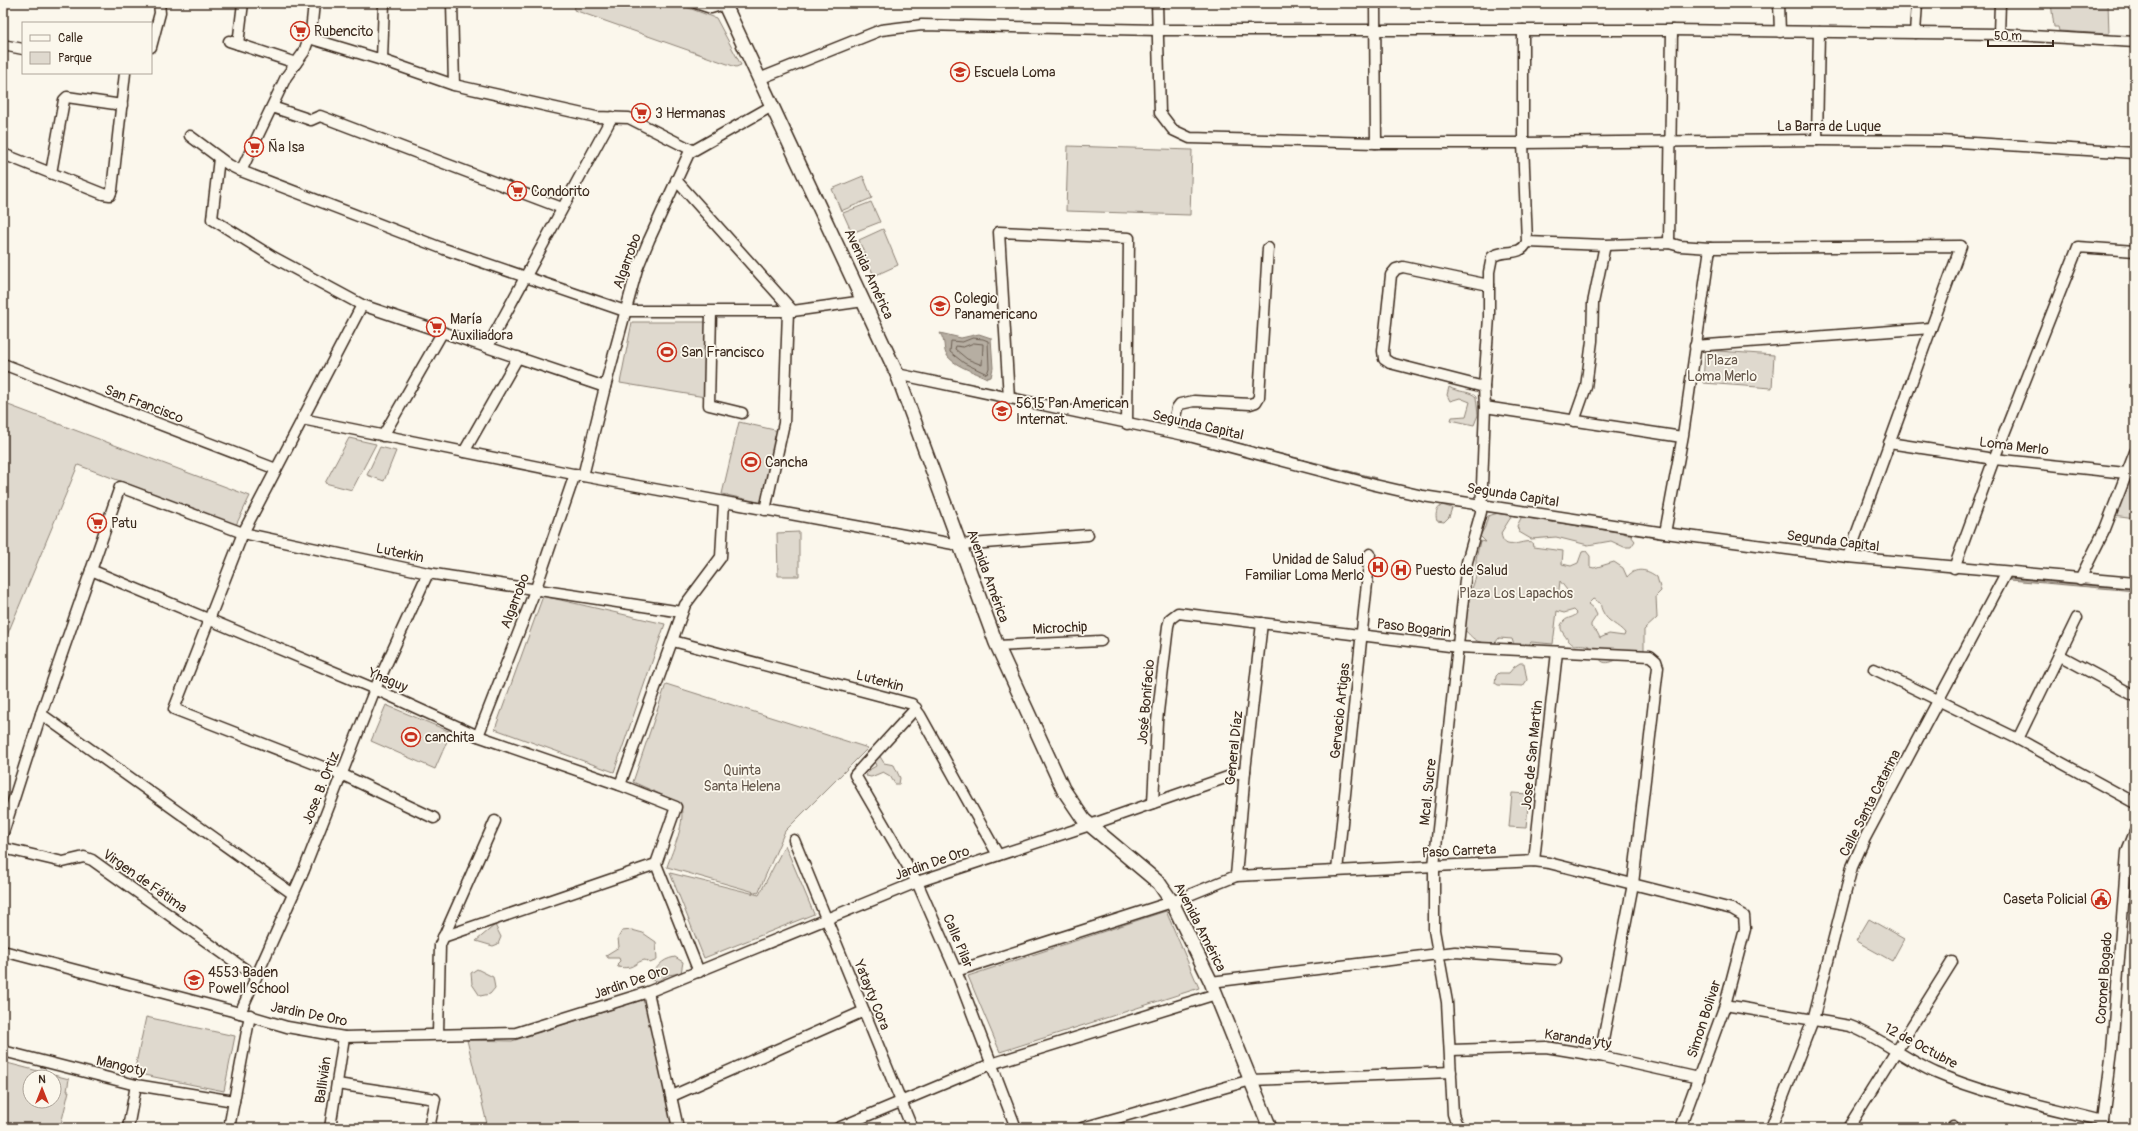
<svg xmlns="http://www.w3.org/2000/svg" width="2138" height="1131" font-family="Pangolin,sans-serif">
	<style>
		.green { fill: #dfd9ce; stroke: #8d8276; fill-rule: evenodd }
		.water { fill: #b6aea2; stroke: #85796d }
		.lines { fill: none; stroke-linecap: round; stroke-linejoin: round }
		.shore { stroke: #6c5f53; stroke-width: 1 }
		.minor-casing { stroke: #3b2a1e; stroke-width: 13 }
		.major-casing { stroke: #3b2a1e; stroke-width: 16 }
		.minor { stroke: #fbf7ec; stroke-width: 10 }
		.major { stroke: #fbf7ec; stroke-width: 13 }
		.labels { text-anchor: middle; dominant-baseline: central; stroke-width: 3.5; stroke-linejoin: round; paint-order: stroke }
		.poi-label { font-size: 14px; fill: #3b2a1e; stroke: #fbf7ec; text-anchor: start }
		.street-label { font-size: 14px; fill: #3b2a1e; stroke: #fbf7ec }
		.park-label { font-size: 14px; fill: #64564a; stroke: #fbf7ec }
	</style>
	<rect width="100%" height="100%" fill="#fbf7ec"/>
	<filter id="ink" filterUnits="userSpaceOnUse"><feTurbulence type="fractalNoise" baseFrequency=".025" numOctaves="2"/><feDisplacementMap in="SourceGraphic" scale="8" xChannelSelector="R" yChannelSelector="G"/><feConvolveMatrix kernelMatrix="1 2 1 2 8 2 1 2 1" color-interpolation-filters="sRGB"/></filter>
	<g filter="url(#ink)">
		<!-- green -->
		<g class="green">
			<polygon points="576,3 675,3 716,18 741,65 736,67 574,10"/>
			<polygon points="2051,3 2108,3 2109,34 2059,31 2058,27 2054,27"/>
			<polygon points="1068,146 1192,150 1190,215 1066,211"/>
			<polygon points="863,176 872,198 841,211 832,189"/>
			<polygon points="871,202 880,222 852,233 843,213"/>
			<polygon points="883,229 898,265 874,276 859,240"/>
			<polygon points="632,322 709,322 705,397 620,383"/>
			<polygon points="1705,350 1774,355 1772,388 1703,383"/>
			<path d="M1449 387C1458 393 1469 390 1476 397L1478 415 1474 425 1451 420 1452 417 1466 416 1470 402 1460 398 1450 401 1447 395Z"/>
			<polygon points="3,403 250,496 236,525 78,465 3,645"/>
			<polygon points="739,422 779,431 763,503 722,494"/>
			<polygon points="349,438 376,444 352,490 325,483"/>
			<polygon points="380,447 396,451 384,481 367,475"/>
			<polygon points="2129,482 2135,483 2135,519 2113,516"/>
			<path d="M1442 505 1452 508 1449 517 1444 522 1437 521C1435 515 1436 509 1442 505Z"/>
			<path d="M1498 513H1509L1511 517 1501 533C1504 554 1520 539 1532 542L1533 547 1563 551 1562 564 1571 566 1578 563 1582 552 1586 551 1590 556V567L1594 568 1614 562 1623 568 1627 577C1635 567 1647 569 1657 577L1661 591 1656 596 1657 618 1644 630V650L1642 653H1620L1616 660C1597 669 1600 653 1589 646 1572 641 1576 652 1563 633 1560 628 1560 625 1564 621 1568 617 1574 618 1577 613L1574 610 1564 613 1557 611 1553 644 1531 642 1528 646 1514 645 1512 639 1499 638 1495 643C1477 643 1476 642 1464 629L1470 594 1476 577V559L1480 541 1486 542 1480 536 1485 527 1488 516ZM1560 581 1570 594 1569 597 1558 598ZM1593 599 1600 603C1601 606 1601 609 1603 612 1607 622 1619 625 1625 633L1624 636 1609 634 1600 638 1597 632 1591 627V624L1597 615 1594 609 1588 604Z"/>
			<polygon points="1522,516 1558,520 1584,528 1613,529 1631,536 1635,541 1631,547 1624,547 1611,541 1588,545 1556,537 1531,539 1519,532 1517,526"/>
			<polygon points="799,532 799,576 778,576 777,533"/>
			<polygon points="543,596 665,624 614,772 495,729"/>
			<polygon points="1520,663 1524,663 1527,680 1523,686 1498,685 1495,683 1496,676 1499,673 1509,673 1514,667"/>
			<path d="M666 684 868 748 785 831 758 893 667 867C673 848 687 822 680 803L633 782Z"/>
			<polygon points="386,705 451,732 435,769 371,741"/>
			<polygon points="879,755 884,763 894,765 900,778 899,784 895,784 890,776 883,772 871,777 866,776 869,770 876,766 874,760"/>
			<polygon points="1512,793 1529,794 1526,828 1509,827"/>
			<polygon points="785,845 814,914 704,958 670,873 759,895"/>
			<polygon points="1166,911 1199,988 1000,1052 968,976"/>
			<polygon points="1869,919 1904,939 1892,961 1856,941"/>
			<polygon points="495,925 501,937 498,944 493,946 476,941"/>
			<path d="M632 930 643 933 656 942 657 960 650 963 645 960C634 962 635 970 618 967L617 964 620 961 619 958H608L606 955 619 947 618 938 622 931Z"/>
			<path d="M675 957 683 962 681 973 668 975 658 981 651 980 648 978 649 975C660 967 659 960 675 957Z"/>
			<polygon points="477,969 493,977 495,988 490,994 480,996 472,984 471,973"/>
			<polygon points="645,999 677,1128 488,1128 467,1040 512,1041"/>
			<polygon points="146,1017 235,1036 224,1091 134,1073"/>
			<path d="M3 1062 69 1079 67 1091H69L60 1128H3ZM30 1077H54V1101H30Z"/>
		</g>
		<!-- water -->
		<g class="water">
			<path d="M940 333 961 338 979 334 991 338 993 368 991 377 987 378C975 372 953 366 946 354 943 347 946 343 940 333Z"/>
			<polygon points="1180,428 1376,478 1180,429"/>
			<polygon points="1488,511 1662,538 1662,539 1488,512"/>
			<polygon points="2010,578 2135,589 2135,591 2010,580"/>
		</g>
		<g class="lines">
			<!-- shore -->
			<g class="shore">
				<polygon points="973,338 983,339 988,341 989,368 987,374 964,363 950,352 951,341 962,342"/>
				<polygon points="974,343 983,344 982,365 967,359 955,349 956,346 963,347"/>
			</g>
			<!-- minor casing -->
			<g class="minor-casing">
				<g id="minor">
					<polyline points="452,3 454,85"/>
					<polyline points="696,3 711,8 724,4"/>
					<polyline points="1157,3 1160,113 1173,130 1190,138 1376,143 1523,143 1817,140 1941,141 2135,153"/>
					<polyline points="1375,3 1376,143"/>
					<polyline points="1779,3 1780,32"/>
					<polyline points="1915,33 1917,3"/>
					<polyline points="1999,34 2000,3"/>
					<polyline points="309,38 382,60 454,85 596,117 629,118 692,150"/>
					<polyline points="229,41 296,63"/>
					<polyline points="238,44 243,3"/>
					<polyline points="3,45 23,49"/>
					<polyline points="151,47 160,13 159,3"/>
					<polyline points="382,60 384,3"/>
					<polyline points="759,79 881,30 922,25 1158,30 1672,30 1999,34 2135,42"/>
					<polyline points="272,107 311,120 320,116 562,208"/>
					<polyline points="190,136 229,165 241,171 444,249 625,311 793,311 864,301"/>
					<polyline points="1817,140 1819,32"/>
					<polyline points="3,154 103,194 110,195 112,190 125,73"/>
					<polyline points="219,158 212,219 273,257 362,305 605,387"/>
					<polyline points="241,171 286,77 304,52 311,32 314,3"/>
					<polyline points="51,173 64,100 67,97 122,105"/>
					<polyline points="676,180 793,311"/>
					<polyline points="1527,242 1605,245 1669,243 1680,246 1710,248 1961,246 1848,557"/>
					<polyline points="1669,243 1672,30"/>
					<polyline points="362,305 243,533 174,709 341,774 434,818"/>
					<polyline points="711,312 709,405 742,413"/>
					<polyline points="488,346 612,117"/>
					<polyline points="1695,346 1931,328"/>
					<polyline points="3,364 276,469"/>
					<polyline points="897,374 1189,436 1375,485 1423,496 1665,533 1848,557 2135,583"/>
					<polyline points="1484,387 1390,363 1384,359 1383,351 1391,275 1396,269 1403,267 1489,285"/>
					<polyline points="1009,398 999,232 1129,238 1127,424"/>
					<polyline points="1485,407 1682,437"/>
					<polyline points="302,419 583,476 959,545 1088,535"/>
					<polyline points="1574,421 1586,387 1592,341 1593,303 1605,245"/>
					<polyline points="1172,432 1177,408 1180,404 1194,401 1250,404 1256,402 1259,397 1268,248"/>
					<polyline points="383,436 442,333"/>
					<polyline points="1889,443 1994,459 2135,474"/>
					<polyline points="464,452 518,357"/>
					<polyline points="583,476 605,387 637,269 649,240 689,153 772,106"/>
					<polyline points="765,510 784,423 788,311"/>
					<polyline points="1665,533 1683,435 1710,248"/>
					<polyline points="1954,568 1994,459 2078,247 2135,251"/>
					<polyline points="91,570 375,689 478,736 620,785 676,807 656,864 699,972"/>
					<polyline points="2080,579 2105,529 2135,452"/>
					<polyline points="673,641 912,704 920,715 998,855"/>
					<polyline points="997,646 1101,641"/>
					<polyline points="2059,655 2135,696"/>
					<polyline points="1874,669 2018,739 2135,803"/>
					<polyline points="916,708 855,775 917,882 956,971 1016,1128"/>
					<polyline points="41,714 293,894"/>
					<polyline points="478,736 536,588 575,474"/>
					<polyline points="2018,739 2077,618"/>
					<polyline points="620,785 685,605 721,557 724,502"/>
					<polyline points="1153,803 1157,721 1168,626 1170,619 1178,613 1458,647 1650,656 1656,661 1658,667 1633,884 1600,1056"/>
					<polyline points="3,833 41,714 120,487 243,533 428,573 682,612"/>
					<polyline points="794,840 912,1128"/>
					<polyline points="3,848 63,862 84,857 92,860 256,977"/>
					<polyline points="1534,861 1557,652"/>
					<polyline points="1337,871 1370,554"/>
					<polyline points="1236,876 1245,771 1262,623"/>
					<polyline points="443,937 656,864"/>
					<polyline points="3,951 240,1013 287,1027 344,1037 516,1033 648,992 917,882 1090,825 1245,771"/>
					<polyline points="956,971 1172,902 1236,876 1534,861 1549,863 1732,909 1744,916 1745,929 1725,1005 1680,1128"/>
					<polyline points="1211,982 1455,952 1556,959"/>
					<polyline points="648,992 678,1128"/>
					<path d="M1725 1005 1850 1026C1881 1038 1906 1060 1936 1073 1987 1095 2049 1107 2103 1121"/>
					<polyline points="240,1013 304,870 375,689 428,573"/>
					<polyline points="438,1034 440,945 495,821"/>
					<polyline points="1451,1050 1546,1047 1600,1056 1699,1078"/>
					<polyline points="3,1051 136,1085 234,1101"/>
					<polyline points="337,1084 435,1099 429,1128"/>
					<polyline points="672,1096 864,1011"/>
					<polyline points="128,1128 136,1085"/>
					<polyline points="229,1128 250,1015"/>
					<polyline points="330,1128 344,1037"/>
					<polyline points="838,1128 991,1064 1216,994"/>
					<polyline points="1082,1128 1251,1080 1451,1072"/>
					<path d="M1461 1128 1456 1123 1453 1114 1447 1002 1434 930V866L1467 562 1481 512 1485 407 1484 387 1489 317V272L1492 257C1503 249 1521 257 1527 242L1523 143V30"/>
					<polyline points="1771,1128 1813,1020 1852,867 1864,840 2006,573"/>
					<polyline points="1848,1128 1952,962"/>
					<polyline points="1952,1128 1953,1126"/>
					<polyline points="2102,1128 2112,1051 2127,852 2135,832"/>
				</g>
			</g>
			<!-- major casing -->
			<g class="major-casing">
				<polyline id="major" points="724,3 897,374 996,643 1063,789 1084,820 1159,883 1172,902 1211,982 1270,1128"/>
			</g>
			<!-- minor -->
			<use href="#minor" class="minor"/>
			<!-- major -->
			<use href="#major" class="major"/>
		</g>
	</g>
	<!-- icons -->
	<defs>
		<g id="supermarket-ring" transform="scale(1)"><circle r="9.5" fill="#fbf7ec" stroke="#c8321e" stroke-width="1.5"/><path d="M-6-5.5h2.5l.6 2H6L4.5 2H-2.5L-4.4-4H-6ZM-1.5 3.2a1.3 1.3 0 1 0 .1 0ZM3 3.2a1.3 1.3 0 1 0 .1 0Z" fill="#c8321e"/></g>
		<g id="school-ring" transform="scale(1)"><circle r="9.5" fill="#fbf7ec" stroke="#c8321e" stroke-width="1.5"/><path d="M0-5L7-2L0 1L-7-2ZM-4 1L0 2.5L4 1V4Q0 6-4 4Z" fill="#c8321e"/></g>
		<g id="stadium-ring" transform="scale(1)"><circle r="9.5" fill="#fbf7ec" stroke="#c8321e" stroke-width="1.5"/><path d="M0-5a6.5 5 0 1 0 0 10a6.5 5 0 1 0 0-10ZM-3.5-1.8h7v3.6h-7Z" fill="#c8321e"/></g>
		<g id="hospital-ring" transform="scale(1)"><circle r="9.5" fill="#fbf7ec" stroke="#c8321e" stroke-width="1.5"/><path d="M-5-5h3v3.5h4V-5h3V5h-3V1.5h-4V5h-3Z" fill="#c8321e"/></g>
		<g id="civic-ring" transform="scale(1)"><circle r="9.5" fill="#fbf7ec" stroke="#c8321e" stroke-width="1.5"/><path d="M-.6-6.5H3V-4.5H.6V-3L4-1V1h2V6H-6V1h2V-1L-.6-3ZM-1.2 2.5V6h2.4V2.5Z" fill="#c8321e"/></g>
	</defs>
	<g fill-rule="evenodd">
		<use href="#supermarket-ring" x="300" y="31"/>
		<use href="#school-ring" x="960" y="72"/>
		<use href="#supermarket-ring" x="641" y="113"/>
		<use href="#supermarket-ring" x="254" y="147"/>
		<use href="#supermarket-ring" x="517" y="191"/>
		<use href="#school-ring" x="940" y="306"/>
		<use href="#supermarket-ring" x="436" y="327"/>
		<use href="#stadium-ring" x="667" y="352"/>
		<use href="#school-ring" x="1002" y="411"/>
		<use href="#stadium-ring" x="751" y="462"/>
		<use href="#supermarket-ring" x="97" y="523"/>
		<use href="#hospital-ring" x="1378" y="567"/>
		<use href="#hospital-ring" x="1401" y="570"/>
		<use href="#stadium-ring" x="411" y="737"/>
		<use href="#civic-ring" x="2101" y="899"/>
		<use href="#school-ring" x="194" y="980"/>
	</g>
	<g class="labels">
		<!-- poi labels -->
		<g class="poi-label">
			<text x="314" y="31">Rubencito</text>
			<text x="974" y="72">Escuela Loma</text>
			<text x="655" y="113">3 Hermanas</text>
			<text x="268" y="147">Ña Isa</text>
			<text x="531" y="191">Condorito</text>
			<text x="954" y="298">Colegio<tspan x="954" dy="16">Panamericano</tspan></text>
			<text x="450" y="319">María<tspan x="450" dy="16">Auxiliadora</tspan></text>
			<text x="681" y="352">San Francisco</text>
			<text x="1016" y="403">5615 Pan American<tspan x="1016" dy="16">Internat.</tspan></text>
			<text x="765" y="462">Cancha</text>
			<text x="111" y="523">Patu</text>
			<text x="1364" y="559" text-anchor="end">Unidad de Salud<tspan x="1364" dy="16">Familiar Loma Merlo</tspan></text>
			<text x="1415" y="570">Puesto de Salud</text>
			<text x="425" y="737">canchita</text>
			<text x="2087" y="899" text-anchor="end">Caseta Policial</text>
			<text x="208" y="972">4553 Baden<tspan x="208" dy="16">Powell School</tspan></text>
		</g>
		<!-- street labels -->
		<g class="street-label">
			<text x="1829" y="126">La Barra de Luque</text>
			<text transform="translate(627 261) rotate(-70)">Algarrobo</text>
			<text transform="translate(869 274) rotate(65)">Avenida América</text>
			<text transform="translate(144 404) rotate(21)">San Francisco</text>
			<text transform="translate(1198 425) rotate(13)">Segunda Capital</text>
			<text transform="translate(2014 446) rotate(7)">Loma Merlo</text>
			<text transform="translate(1513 495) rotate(9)">Segunda Capital</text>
			<text transform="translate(1833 541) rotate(7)">Segunda Capital</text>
			<text transform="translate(400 553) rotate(12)">Luterkin</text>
			<text transform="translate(988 576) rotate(70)">Avenida América</text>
			<text transform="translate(515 601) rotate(-69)">Algarrobo</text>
			<text transform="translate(1060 628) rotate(-3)">Microchip</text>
			<text transform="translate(1414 628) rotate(7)">Paso Bogarin</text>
			<text transform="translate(388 680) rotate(23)">Yhaguy</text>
			<text transform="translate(880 681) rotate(15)">Luterkin</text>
			<text transform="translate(1146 702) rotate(-85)">José Bonifacio</text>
			<text transform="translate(1340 711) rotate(-84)">Gervacio Artigas</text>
			<text transform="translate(1234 748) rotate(-84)">General Díaz</text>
			<text transform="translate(1532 755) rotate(-84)">Jose de San Martin</text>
			<text transform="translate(321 788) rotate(-68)">Jose. B. Ortiz</text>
			<text transform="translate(1428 792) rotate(-84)">Mcal. Sucre</text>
			<text transform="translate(1870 803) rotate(-63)">Calle Santa Catarina</text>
			<text transform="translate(1459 851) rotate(-3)">Paso Carreta</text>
			<text transform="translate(932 863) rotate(-19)">Jardin De Oro</text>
			<text transform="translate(145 881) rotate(35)">Virgen de Fátima</text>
			<text transform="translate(1200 927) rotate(63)">Avenida América</text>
			<text transform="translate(958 941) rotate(67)">Calle Pilar</text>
			<text transform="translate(2104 978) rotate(-86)">Coronel Bogado</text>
			<text transform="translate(631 982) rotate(-19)">Jardin De Oro</text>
			<text transform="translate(872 995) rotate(68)">Yatayty Cora</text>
			<text transform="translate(309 1014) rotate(11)">Jardin De Oro</text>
			<text transform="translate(1704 1019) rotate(-72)">Simon Bolivar</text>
			<text transform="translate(1578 1039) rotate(9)">Karanda'yty</text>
			<text transform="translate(1921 1046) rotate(28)">12 de Octubre</text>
			<text transform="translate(121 1066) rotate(13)">Mangoty</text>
			<text transform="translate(323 1080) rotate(-82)">Ballivián</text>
		</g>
		<!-- park labels -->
		<g class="park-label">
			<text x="1722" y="360">Plaza<tspan x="1722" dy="16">Loma Merlo</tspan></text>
			<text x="1516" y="593">Plaza Los Lapachos</text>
			<text x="742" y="770">Quinta<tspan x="742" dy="16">Santa Helena</tspan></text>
		</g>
	</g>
	<!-- margin -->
	<rect width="2138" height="1131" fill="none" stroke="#fbf7ec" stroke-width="16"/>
	<rect x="8" y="8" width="2122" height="1115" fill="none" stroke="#3b2a1e" stroke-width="1.5" filter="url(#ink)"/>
	<!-- legend -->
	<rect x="22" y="22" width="130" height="52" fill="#fbf7ec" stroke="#aea59a"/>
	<rect x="30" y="35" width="20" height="6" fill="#fbf7ec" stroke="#aea59a"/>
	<text x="58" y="42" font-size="12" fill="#3b2a1e">Calle</text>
	<rect x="30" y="52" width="20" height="12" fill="#dfd9ce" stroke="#aea59a"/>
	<text x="58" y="62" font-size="12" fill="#3b2a1e">Parque</text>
	<!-- north arrow -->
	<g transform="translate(42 1089)"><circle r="19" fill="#fbf7ec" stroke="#aea59a"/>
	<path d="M0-3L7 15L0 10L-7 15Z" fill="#c8321e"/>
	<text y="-6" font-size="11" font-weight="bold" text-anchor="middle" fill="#3b2a1e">N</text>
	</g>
	<!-- scale -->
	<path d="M1988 40v6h65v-6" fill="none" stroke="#3b2a1e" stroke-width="2"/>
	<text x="1994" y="40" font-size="12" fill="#3b2a1e" stroke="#fbf7ec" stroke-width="3" paint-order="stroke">50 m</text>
</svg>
